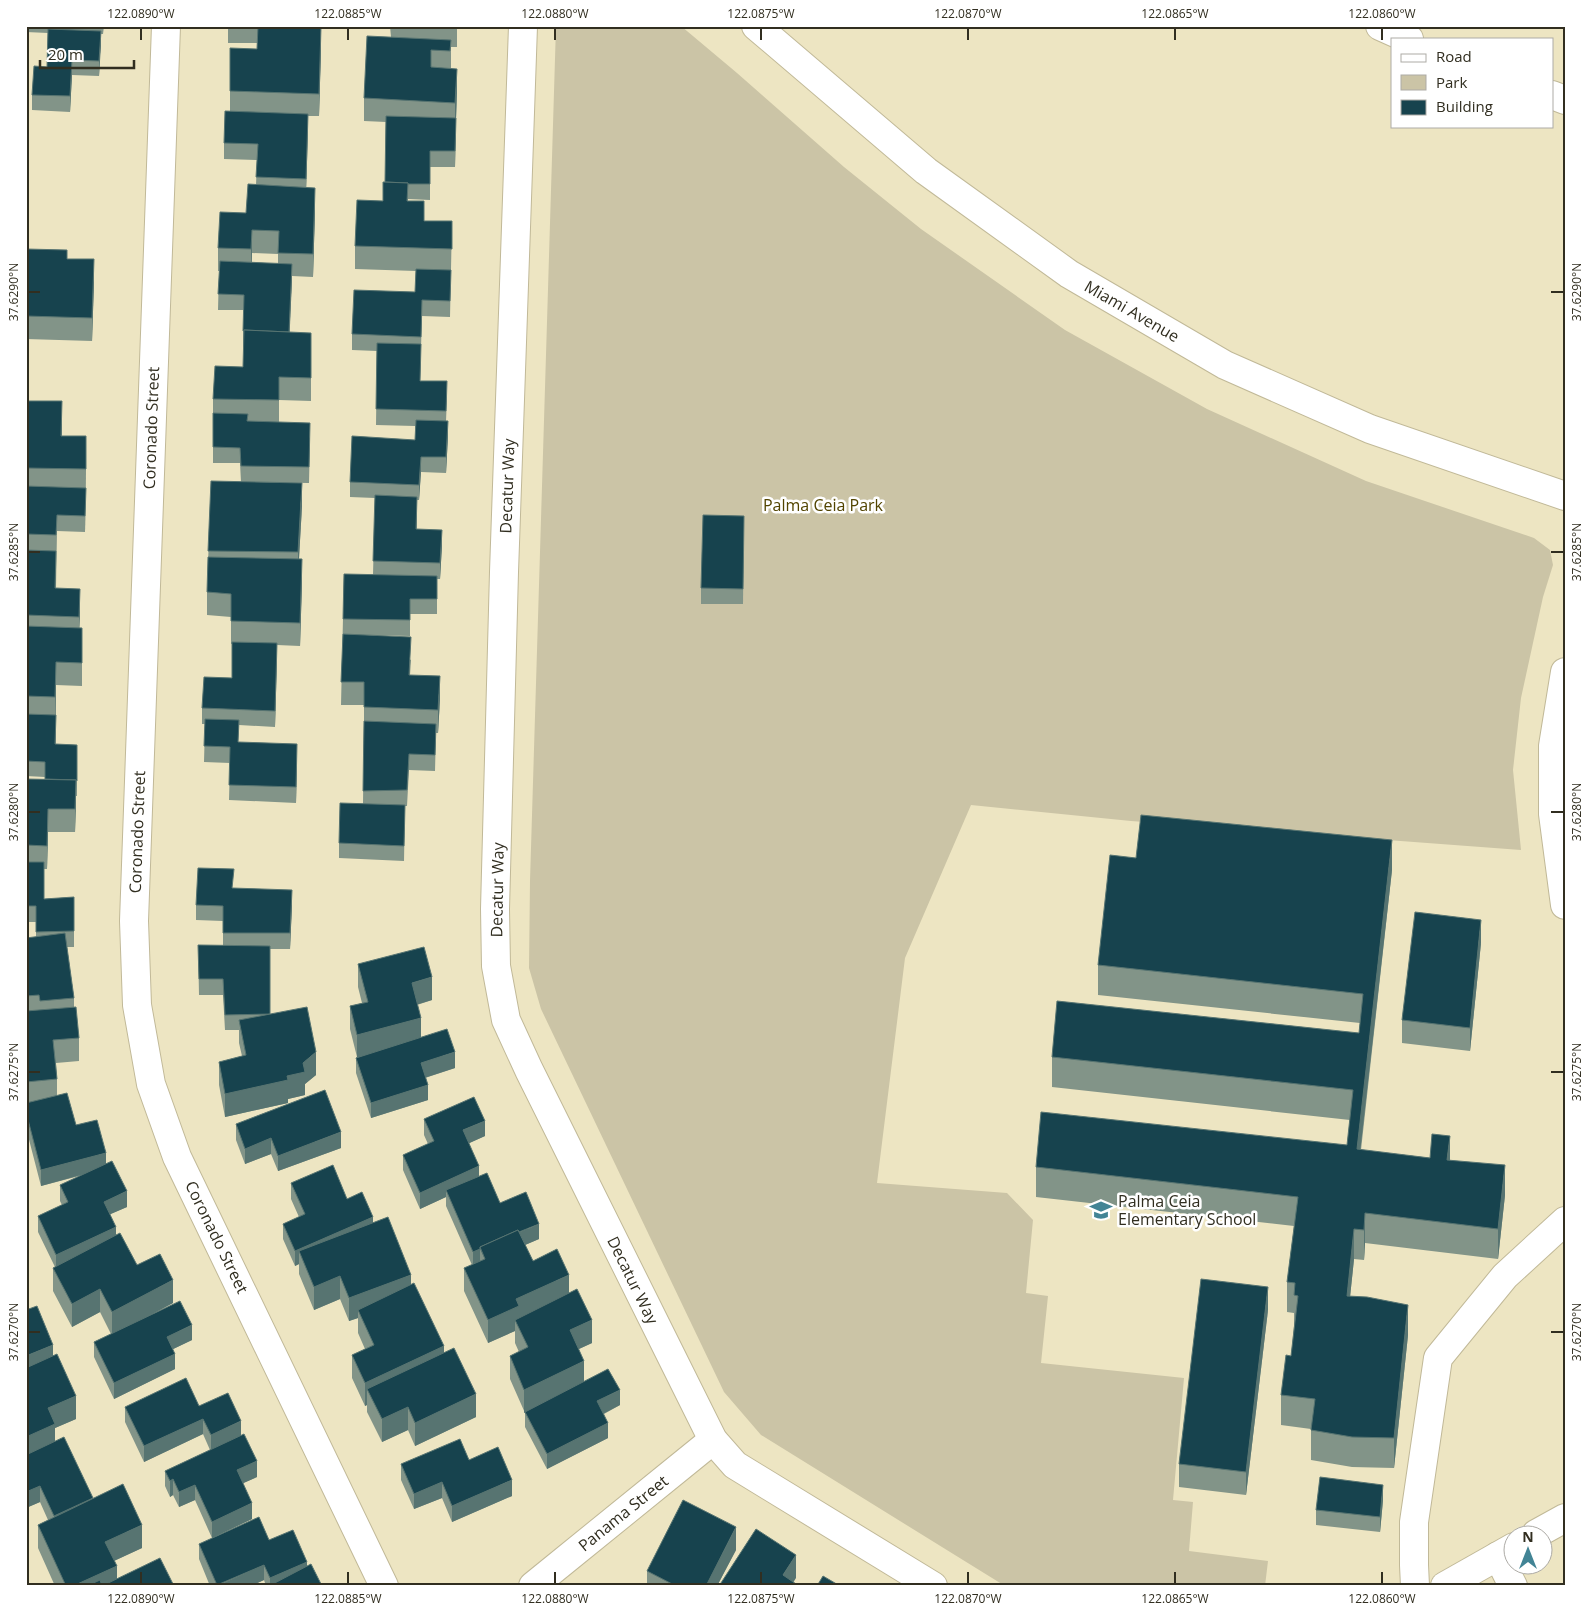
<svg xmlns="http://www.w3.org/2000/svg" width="1591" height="1612" font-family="'Open Sans',sans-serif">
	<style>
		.green { fill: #cbc4a6 }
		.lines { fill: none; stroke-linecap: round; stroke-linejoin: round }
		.minor-casing { stroke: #c1b998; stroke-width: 30 }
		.minor { stroke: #fff; stroke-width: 28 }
		.wall { fill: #829488; fill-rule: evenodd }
		.shaded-wall { fill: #577471 }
		.building { fill: #17434e; stroke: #577471 }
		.ticks { fill: none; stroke: #312e20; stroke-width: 2 }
		.labels { text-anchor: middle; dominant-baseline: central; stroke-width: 5; stroke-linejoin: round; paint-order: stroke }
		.street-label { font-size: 16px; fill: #312e20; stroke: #fff }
		.park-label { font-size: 16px; fill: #524400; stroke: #fff }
		.poi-label { font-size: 16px; fill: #312e20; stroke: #fff; text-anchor: start }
		.neatline { fill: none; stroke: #312e20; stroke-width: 2 }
		.ticks-label { font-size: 12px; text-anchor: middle; fill: #312e20 }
	</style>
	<rect width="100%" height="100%" fill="#ede5c2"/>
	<!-- green -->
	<polygon class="green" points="556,26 681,26 737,73 844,167 921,229 1065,330 1207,409 1366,481 1534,538 1550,550 1553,565 1543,597 1521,698 1513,770 1521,850 1131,821 971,805 905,958 877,1183 1007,1193 1033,1220 1026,1293 1048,1296 1041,1363 1184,1378 1173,1500 1193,1502 1189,1551 1268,1561 1265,1586 1005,1586 761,1435 724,1392 541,1009 529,968 530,881"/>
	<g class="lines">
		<!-- minor casing -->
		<g class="minor-casing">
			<g id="minor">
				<polyline points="166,26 134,921 137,1005 151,1084 177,1157 384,1586"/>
				<polyline points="523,26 504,572 495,909 496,966 506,1020 529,1070 713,1440 735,1465 933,1586"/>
				<polyline points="756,26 926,171 1069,274 1225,365 1370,429 1565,496"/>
				<polyline points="1380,26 1409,39"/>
				<polyline points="1552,95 1565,100"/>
				<polyline points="1565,672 1553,746 1553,814 1565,905"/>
				<polyline points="1536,1534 1565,1518"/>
				<polyline points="1498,1556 1513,1586"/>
				<polyline points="533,1586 713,1440"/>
				<polyline points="1415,1586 1414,1565 1414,1522 1438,1358 1505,1276 1565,1221"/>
				<polyline points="1445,1586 1514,1547"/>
			</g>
		</g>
		<!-- minor -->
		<use href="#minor" class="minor"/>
	</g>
	<!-- wall -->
	<g class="wall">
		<polygon points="26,26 104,26 103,34 101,34 99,76 72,75 70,112 32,110 32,95 47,67 48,33 26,32"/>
		<path d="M228 26H292L321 50 319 116H308L306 187 315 211 313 277 292 276 289 332 311 356V401L279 400V422L310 438 309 483 241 482 240 463H213V399L243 367 244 347H243V331L244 310H218L219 271H218V248L246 213 256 185 257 160 224 159V143L230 111V91L257 49V43H228ZM252 253 278 254V264L252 262Z"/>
		<polygon points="390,26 457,26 457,47 451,47 451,68 457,92 456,119 455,167 430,167 430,200 408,199 408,201 424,221 452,221 450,317 422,316 420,381 447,397 446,421 448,436 446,473 421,472 419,500 417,500 417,529 442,546 440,579 437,579 437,614 410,614 410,636 364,635 411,660 410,675 440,699 438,733 436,733 435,771 409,770 407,806 405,806 404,861 339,858 339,843 363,804 364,726 364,705 341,705 344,574 373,575 375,498 350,497 350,482 415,440 415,426 376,425 377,351 352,350 352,334 415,292 416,271 355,269 355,246 383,201 385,182 386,122 364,121 364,98 391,37"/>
		<polygon points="26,249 67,259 94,282 92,341 26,339"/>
		<polygon points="26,401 62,424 62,436 86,459 85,532 57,531 56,588 80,612 79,628 82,651 82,686 56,685 56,744 77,745 77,796 76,796 75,832 48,832 47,869 44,869 44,899 74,897 74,947 67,947 74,998 74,1007 79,1038 79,1061 56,1063 57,1079 57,1096 76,1125 106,1164 127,1207 110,1214 116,1234 137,1265 173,1303 153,1314 192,1340 173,1349 175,1369 114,1399 94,1357 94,1342 111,1334 100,1312 72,1327 53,1291 53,1268 55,1267 38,1232 38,1216 62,1205 60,1201 60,1185 83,1175 41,1186 26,1128 26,938 36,937 36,922 26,922 26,779 45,779 45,777 26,776"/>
		<polygon points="211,481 302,506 299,559 302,582 300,646 277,645 275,727 239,725 238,742 297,760 296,803 229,800 230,763 204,762 205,724 202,724 202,708 232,678 232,644 231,644 231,617 207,615 207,592"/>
		<polygon points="744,516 743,604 701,604 701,588"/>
		<polygon points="1136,858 1392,870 1361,1150 1450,1160 1505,1195 1498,1259 1365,1243 1364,1260 1354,1259 1350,1297 1408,1335 1394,1468 1352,1467 1311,1460 1311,1429 1281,1425 1281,1395 1291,1356 1294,1326 1294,1313 1287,1312 1287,1282 1294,1226 1036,1197 1036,1167 1347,1145 1350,1120 1052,1087 1052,1057 1359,1033 1360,1023 1098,995 1098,965"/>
		<polygon points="234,888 292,905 290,949 270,949 270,1014 316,1075 305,1084 305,1095 288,1099 288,1103 225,1117 219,1085 219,1062 242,1056 239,1043 239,1030 225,1030 223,995 199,995 198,945 223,946 223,921 196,920 196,905"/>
		<polygon points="1481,943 1470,1051 1402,1043 1402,1020"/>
		<polygon points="358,964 432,1000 417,1005 421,1037 455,1068 425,1078 428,1100 371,1118 356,1073 356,1058 357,1057 350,1029 350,1006 362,1003 358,987"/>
		<polygon points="424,1119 485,1136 469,1143 479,1176 500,1203 539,1239 525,1245 533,1261 569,1293 592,1343 579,1349 584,1381 620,1405 604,1414 608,1438 547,1469 525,1427 525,1413 510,1379 510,1356 519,1352 515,1343 515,1331 488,1343 464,1291 464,1268 472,1265 446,1206 446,1197 420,1209 403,1170 403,1155 428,1144 424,1135"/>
		<polygon points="236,1124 341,1148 278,1171 271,1154 245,1164 236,1140"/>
		<polygon points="291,1183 347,1199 373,1223 411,1285 476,1417 415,1446 408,1430 382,1442 367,1412 367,1405 365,1406 352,1378 352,1355 365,1349 358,1333 358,1318 349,1321 340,1299 314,1310 299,1274 299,1264 295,1266 283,1239 283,1224 299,1217 291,1199"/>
		<polygon points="1268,1310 1246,1495 1179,1487 1179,1464"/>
		<polygon points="53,1356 76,1419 55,1428 55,1442 93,1499 142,1548 114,1561 117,1579 174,1586 55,1586 38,1548 38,1525 48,1520 40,1502 26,1508"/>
		<polygon points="199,1406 241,1435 257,1477 243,1483 252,1519 212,1538 195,1500 179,1507 173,1495 170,1497 165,1486 165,1471 210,1450 203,1434 144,1462 125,1422 125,1407"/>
		<polygon points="469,1460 512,1496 452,1522 442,1498 414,1509 401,1480 401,1464"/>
		<polygon points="1383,1500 1380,1532 1316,1525 1316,1510"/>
		<polygon points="269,1540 307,1566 322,1586 266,1586 264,1580 251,1586 210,1586 199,1559 199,1544"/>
		<polygon points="736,1550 717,1586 647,1586 647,1571"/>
	</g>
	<!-- shaded-wall -->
	<g class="shaded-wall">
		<polygon points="321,27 321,50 319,116 319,94"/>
		<polygon points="101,31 101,46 99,76 99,61"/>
		<polygon points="72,60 72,75 70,112 70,96"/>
		<polygon points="457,69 457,92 456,119 455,167 455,103"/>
		<polygon points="308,114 308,129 306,195 306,179"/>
		<polygon points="315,188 315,211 313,277 313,254"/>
		<polygon points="252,230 252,253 251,272 251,249"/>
		<polygon points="94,259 94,282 92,341 92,318"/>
		<polygon points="292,264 292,280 289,348 289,333"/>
		<polygon points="62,401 62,424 61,459 61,436"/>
		<polygon points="448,421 448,436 446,473 446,457"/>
		<polygon points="86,436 86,459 85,532 85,516"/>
		<polygon points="421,457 421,472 419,500 419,485"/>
		<polygon points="302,483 302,506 298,575 298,552"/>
		<polygon points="442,530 442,546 440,579 440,563"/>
		<polygon points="302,559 302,582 300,646 300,623"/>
		<polygon points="80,589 80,612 79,640 79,617"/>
		<polygon points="277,643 277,658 275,727 275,711"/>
		<polygon points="56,662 56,685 55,720 55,697"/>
		<polygon points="440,676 440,699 438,733 438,710"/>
		<polygon points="297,744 297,760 296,803 296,787"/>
		<polygon points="76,780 76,803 75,832 75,809"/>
		<polygon points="48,809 48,832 47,869 47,846"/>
		<polygon points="1392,840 1392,870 1357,1179 1357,1149"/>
		<polygon points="292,890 292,905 290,949 290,933"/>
		<polygon points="1481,920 1481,943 1470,1051 1470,1028"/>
		<polygon points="432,977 432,1000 412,1006 412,983"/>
		<polygon points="421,1018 421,1041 357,1058 357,1035"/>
		<polygon points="316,1052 316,1075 305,1084 305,1095 288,1099 288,1103 225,1117 225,1094 287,1076"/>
		<polygon points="455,1052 455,1068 421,1079 421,1063"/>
		<polygon points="428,1085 428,1100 371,1118 371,1103"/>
		<polygon points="485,1121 485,1136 463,1146 463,1130"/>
		<polygon points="341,1132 341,1148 278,1171 278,1156"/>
		<polygon points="1450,1136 1450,1166 1447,1160"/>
		<polygon points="271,1138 271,1154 245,1164 245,1149"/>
		<polygon points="106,1153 106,1168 41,1186 41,1170"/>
		<polygon points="1505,1165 1505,1195 1498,1259 1498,1229"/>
		<polygon points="479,1166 479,1182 446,1190 446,1197 420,1209 420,1193"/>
		<polygon points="127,1191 127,1207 104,1217 104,1202"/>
		<polygon points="1365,1213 1365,1243 1364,1260 1364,1230"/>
		<polygon points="373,1217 373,1233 299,1251 299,1264 295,1266 295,1251"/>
		<polygon points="539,1224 539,1239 485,1262 485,1259 480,1249"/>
		<polygon points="116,1227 116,1243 56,1271 56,1255"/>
		<polygon points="1354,1229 1354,1259 1347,1326 1347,1296"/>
		<polygon points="480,1249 480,1265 473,1268 473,1252"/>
		<polygon points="411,1275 411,1298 358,1310 358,1318 349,1321 349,1298"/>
		<polygon points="569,1275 569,1298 515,1320 515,1331 488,1343 488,1320 516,1299"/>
		<polygon points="340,1276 340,1299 314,1310 314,1287"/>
		<polygon points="173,1280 173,1303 112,1335 112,1312"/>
		<polygon points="1268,1287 1268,1310 1246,1495 1246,1472"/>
		<polygon points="100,1289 100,1312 72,1327 72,1304"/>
		<polygon points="1408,1305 1408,1335 1394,1468 1394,1438"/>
		<polygon points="592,1320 592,1343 570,1353 570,1330"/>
		<polygon points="192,1325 192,1340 167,1352 167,1337"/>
		<polygon points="53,1345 53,1368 26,1379 26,1356"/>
		<polygon points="444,1346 444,1369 367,1389 367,1405 365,1406 365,1383"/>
		<polygon points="175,1354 175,1369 114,1399 114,1383"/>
		<polygon points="584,1361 584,1384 524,1413 524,1390"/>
		<polygon points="620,1390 620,1405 597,1417 597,1401"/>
		<polygon points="476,1394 476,1417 415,1446 415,1423"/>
		<polygon points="76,1396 76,1419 55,1428 55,1447 26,1460 26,1437 48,1408"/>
		<polygon points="408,1407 408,1430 382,1442 382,1419"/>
		<polygon points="203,1419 203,1434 144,1462 144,1446"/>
		<polygon points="241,1421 241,1436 211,1451 211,1435"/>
		<polygon points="608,1423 608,1438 547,1469 547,1454"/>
		<polygon points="257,1461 257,1477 237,1486 237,1470"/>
		<polygon points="173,1479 173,1495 170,1497 170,1481"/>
		<polygon points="512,1480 512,1496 452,1522 452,1506"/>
		<polygon points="442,1482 442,1498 414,1509 414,1494"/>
		<polygon points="195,1485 195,1500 179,1507 179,1492"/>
		<polygon points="1383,1485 1383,1500 1380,1532 1380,1517"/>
		<polygon points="40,1486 40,1502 26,1508 26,1492"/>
		<polygon points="93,1498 93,1513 54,1531 54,1516"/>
		<polygon points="252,1503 252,1519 212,1538 212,1522"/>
		<polygon points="142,1525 142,1548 105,1565 105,1542"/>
		<polygon points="736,1527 736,1550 717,1586 706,1586"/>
		<polygon points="796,1555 796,1578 791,1586 783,1575"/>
		<polygon points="307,1562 307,1577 270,1586 270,1578"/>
		<polygon points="264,1565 264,1580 251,1586 217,1586"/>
		<polygon points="117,1566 117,1586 73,1586"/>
	</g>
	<!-- building -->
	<g class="building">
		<polygon points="228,26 258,26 258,28 228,27"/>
		<polygon points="258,26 321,27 319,94 230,91 230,48 257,49"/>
		<polygon points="48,29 101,31 99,61 72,60 70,96 32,95 34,66 47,67"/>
		<polygon points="367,36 451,40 450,51 431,50 431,67 457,69 455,103 364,98"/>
		<polygon points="225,111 308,114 306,179 256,177 258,144 224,143"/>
		<polygon points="386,116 456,118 455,151 430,151 430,184 408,184 408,183 385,182"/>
		<polygon points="383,182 408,183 407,201 424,201 424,221 452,221 452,249 355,246 357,200 383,201"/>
		<polygon points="248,184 315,188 313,254 278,253 279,231 252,230 251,249 218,248 220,212 246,213"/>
		<polygon points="26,249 67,250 67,259 94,259 92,318 26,316"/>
		<polygon points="220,261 292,264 289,332 244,330 244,331 243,331 244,295 218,294"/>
		<polygon points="416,269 451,270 450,301 422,300 421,337 352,334 354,290 415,292"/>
		<polygon points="244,330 311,333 311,378 279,377 279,400 213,399 215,366 243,367"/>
		<polygon points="377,343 421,344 420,381 447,381 446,411 376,409"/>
		<polygon points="26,401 62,401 61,436 86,436 86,469 26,468"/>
		<polygon points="213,413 248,414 247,421 310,423 309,467 241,466 240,448 213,447"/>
		<polygon points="416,420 448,421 446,457 421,457 419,485 350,482 352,436 415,440"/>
		<polygon points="211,481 302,483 298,552 208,551"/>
		<polygon points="26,486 86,488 85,516 57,515 56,535 26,534"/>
		<polygon points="375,495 417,497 416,529 442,530 440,563 373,561"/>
		<polygon points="703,515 744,516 743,589 701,588"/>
		<polygon points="26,550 56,551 55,588 80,589 79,617 26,615"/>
		<polygon points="208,557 302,559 300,623 231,621 231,594 207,592"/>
		<polygon points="344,574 437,576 437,599 410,599 410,620 343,619"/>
		<polygon points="26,626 82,628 82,663 56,662 55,697 26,696"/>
		<polygon points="343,634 411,637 409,675 440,676 438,710 364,707 364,682 341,682"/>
		<polygon points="232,642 277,643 275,711 202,708 204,677 232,678"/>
		<polygon points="26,714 56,715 55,744 77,745 77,781 76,780 45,779 45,762 26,761"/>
		<polygon points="205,719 239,720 238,742 297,744 296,787 229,785 230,747 204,746"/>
		<polygon points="364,721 436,724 435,755 409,754 407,790 363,791"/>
		<polygon points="26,779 76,780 75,809 48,809 47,846 26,845"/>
		<polygon points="340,803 405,805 404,846 339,843"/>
		<polygon points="1141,815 1392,840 1357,1149 1430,1158 1432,1134 1450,1136 1447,1160 1505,1165 1498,1229 1365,1213 1364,1230 1354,1229 1347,1296 1367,1297 1408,1305 1394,1438 1352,1437 1311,1430 1315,1399 1281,1395 1286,1355 1291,1356 1298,1296 1294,1295 1295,1283 1287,1282 1298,1197 1036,1167 1041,1112 1347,1145 1353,1090 1052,1057 1057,1001 1359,1033 1363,994 1098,965 1110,855 1136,858"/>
		<polygon points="26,862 44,862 44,899 74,897 74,931 36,932 36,906 26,906"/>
		<polygon points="198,868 234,869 232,888 292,890 290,933 223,933 223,906 196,905"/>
		<polygon points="1415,912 1481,920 1470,1028 1402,1020"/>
		<polygon points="65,933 74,998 40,1001 39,995 26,996 26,938"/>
		<polygon points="198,945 270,946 270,1014 225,1015 223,979 199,979"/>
		<polygon points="424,947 432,977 412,983 421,1018 357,1035 350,1006 368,1002 358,964"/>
		<polygon points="76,1007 79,1038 53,1040 57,1079 26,1082 26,1011"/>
		<polygon points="307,1007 316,1052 303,1063 305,1072 287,1076 288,1080 225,1094 219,1062 246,1055 239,1020"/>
		<polygon points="447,1029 455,1052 421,1063 428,1085 371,1103 356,1058"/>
		<polygon points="325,1090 341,1132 278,1156 271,1138 245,1149 236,1124"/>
		<polygon points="67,1093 76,1125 97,1120 106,1153 41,1170 26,1112 26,1103"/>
		<polygon points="474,1097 485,1121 463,1130 479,1166 420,1193 403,1155 434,1141 424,1119"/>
		<polygon points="112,1161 127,1191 104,1202 116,1227 56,1255 38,1216 68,1202 60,1185"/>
		<polygon points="333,1165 347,1199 362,1192 373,1217 295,1251 283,1224 305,1214 291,1183"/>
		<polygon points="487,1173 500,1203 526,1192 539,1224 519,1232 518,1230 480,1247 480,1249 473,1252 446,1190"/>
		<polygon points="388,1217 411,1275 349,1298 340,1276 314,1287 299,1251"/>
		<polygon points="518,1230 533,1261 557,1249 569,1275 516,1299 519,1306 488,1320 464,1268 485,1259 480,1247"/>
		<polygon points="120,1233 137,1265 160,1254 173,1280 112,1312 100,1289 72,1304 53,1268"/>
		<polygon points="1201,1279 1268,1287 1246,1472 1179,1464"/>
		<polygon points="414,1283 444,1346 365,1383 352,1355 374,1345 358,1310"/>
		<polygon points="577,1289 592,1320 570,1330 584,1361 524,1390 510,1356 528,1347 515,1320"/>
		<polygon points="180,1301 192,1325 167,1337 175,1354 114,1383 94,1342"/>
		<polygon points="37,1306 53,1345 26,1356 26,1310"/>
		<polygon points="454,1348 476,1394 415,1423 408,1407 382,1419 367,1389"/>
		<polygon points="57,1354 76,1396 48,1408 55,1424 26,1437 26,1368"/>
		<polygon points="608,1369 620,1390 597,1401 608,1423 547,1454 525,1412"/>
		<polygon points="186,1378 199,1406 228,1393 241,1421 211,1435 203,1419 144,1446 125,1407"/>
		<polygon points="244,1434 257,1461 237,1470 252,1503 212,1522 195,1485 179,1492 173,1479 170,1481 165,1471"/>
		<polygon points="64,1437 93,1498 54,1516 40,1486 26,1492 26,1455"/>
		<polygon points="460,1439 469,1460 498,1447 512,1480 452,1506 442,1482 414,1494 401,1464"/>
		<polygon points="1320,1477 1383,1485 1380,1517 1316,1510"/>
		<polygon points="123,1484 142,1525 105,1542 117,1566 73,1586 66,1586 38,1525"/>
		<polygon points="683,1500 736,1527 706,1586 676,1586 647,1571"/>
		<polygon points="259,1517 269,1540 293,1530 307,1562 270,1578 264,1565 217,1585 199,1544"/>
		<polygon points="756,1529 796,1555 783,1575 799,1586 719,1586"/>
		<polygon points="160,1558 174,1586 102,1586"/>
		<polygon points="311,1564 322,1586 269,1586"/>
		<polygon points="823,1576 840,1586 817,1586"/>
		<polygon points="100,1580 102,1586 87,1586"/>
	</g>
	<!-- ticks -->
	<path class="ticks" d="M141 28V40M348 28V40M555 28V40M761 28V40M968 28V40M1175 28V40M1382 28V40M28 292H40M1551 292H1564M28 552H40M1551 552H1564M28 812H40M1551 812H1564M28 1072H40M1551 1072H1564M28 1332H40M1551 1332H1564M141 1572V1584M348 1572V1584M555 1572V1584M761 1572V1584M968 1572V1584M1175 1572V1584M1382 1572V1584"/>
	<!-- icons -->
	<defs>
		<g id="school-bare" transform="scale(1.725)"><path d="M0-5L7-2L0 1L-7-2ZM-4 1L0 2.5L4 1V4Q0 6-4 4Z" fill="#428495" stroke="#fff" stroke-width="2.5" paint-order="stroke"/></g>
	</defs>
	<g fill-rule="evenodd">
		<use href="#school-bare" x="1101" y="1210"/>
	</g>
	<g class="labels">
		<!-- street labels -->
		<g class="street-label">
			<text transform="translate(1132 311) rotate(30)">Miami Avenue</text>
			<text transform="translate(151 428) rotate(-88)">Coronado Street</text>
			<text transform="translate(507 486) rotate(-88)">Decatur Way</text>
			<text transform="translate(137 832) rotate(-88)">Coronado Street</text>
			<text transform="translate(497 890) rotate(-89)">Decatur Way</text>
			<text transform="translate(217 1237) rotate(64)">Coronado Street</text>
			<text transform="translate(633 1280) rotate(64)">Decatur Way</text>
			<text transform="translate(623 1513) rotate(-39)">Panama Street</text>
		</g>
		<!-- park labels -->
		<g class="park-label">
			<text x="823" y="505">Palma Ceia Park</text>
		</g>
		<!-- poi labels -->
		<g class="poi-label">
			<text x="1118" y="1201">Palma Ceia<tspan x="1118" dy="18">Elementary School</tspan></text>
		</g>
	</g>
	<!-- border -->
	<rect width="1591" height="1612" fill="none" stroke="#ffffff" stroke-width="55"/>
	<!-- legend -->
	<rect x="1391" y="38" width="162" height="90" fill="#ffffff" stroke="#adaba6"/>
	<rect x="1401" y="54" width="25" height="8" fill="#ffffff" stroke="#adaba6"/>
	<text x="1436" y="62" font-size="15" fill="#312e20">Road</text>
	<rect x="1401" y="75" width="25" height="15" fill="#cbc4a6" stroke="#adaba6"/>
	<text x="1436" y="88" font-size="15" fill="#312e20">Park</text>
	<rect x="1401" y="100" width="25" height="15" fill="#17434e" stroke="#adaba6"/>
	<text x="1436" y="112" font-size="15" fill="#312e20">Building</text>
	<!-- north arrow -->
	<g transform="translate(1528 1550)"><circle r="24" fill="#ffffff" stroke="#adaba6"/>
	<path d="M0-4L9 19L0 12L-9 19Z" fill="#428495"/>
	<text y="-8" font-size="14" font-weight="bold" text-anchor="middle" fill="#312e20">N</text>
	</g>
	<!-- scale -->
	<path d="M40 60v8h94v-8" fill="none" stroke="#312e20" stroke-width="2.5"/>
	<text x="48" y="60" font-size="15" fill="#312e20" stroke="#ffffff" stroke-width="4" paint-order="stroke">20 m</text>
	<rect x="28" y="28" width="1536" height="1556" class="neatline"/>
	<g class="ticks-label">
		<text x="141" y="18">122.0890°W</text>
		<text x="348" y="18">122.0885°W</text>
		<text x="555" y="18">122.0880°W</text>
		<text x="761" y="18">122.0875°W</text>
		<text x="968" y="18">122.0870°W</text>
		<text x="1175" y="18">122.0865°W</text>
		<text x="1382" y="18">122.0860°W</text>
		<text transform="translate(14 292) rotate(-90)" y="4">37.6290°N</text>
		<text transform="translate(1577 292) rotate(-90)" y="4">37.6290°N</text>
		<text transform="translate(14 552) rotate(-90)" y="4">37.6285°N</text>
		<text transform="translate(1577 552) rotate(-90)" y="4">37.6285°N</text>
		<text transform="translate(14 812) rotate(-90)" y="4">37.6280°N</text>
		<text transform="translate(1577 812) rotate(-90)" y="4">37.6280°N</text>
		<text transform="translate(14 1072) rotate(-90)" y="4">37.6275°N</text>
		<text transform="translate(1577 1072) rotate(-90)" y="4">37.6275°N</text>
		<text transform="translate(14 1332) rotate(-90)" y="4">37.6270°N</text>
		<text transform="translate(1577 1332) rotate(-90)" y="4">37.6270°N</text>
		<text x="141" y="1603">122.0890°W</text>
		<text x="348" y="1603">122.0885°W</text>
		<text x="555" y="1603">122.0880°W</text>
		<text x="761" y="1603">122.0875°W</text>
		<text x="968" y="1603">122.0870°W</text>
		<text x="1175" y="1603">122.0865°W</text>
		<text x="1382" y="1603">122.0860°W</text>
	</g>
</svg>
